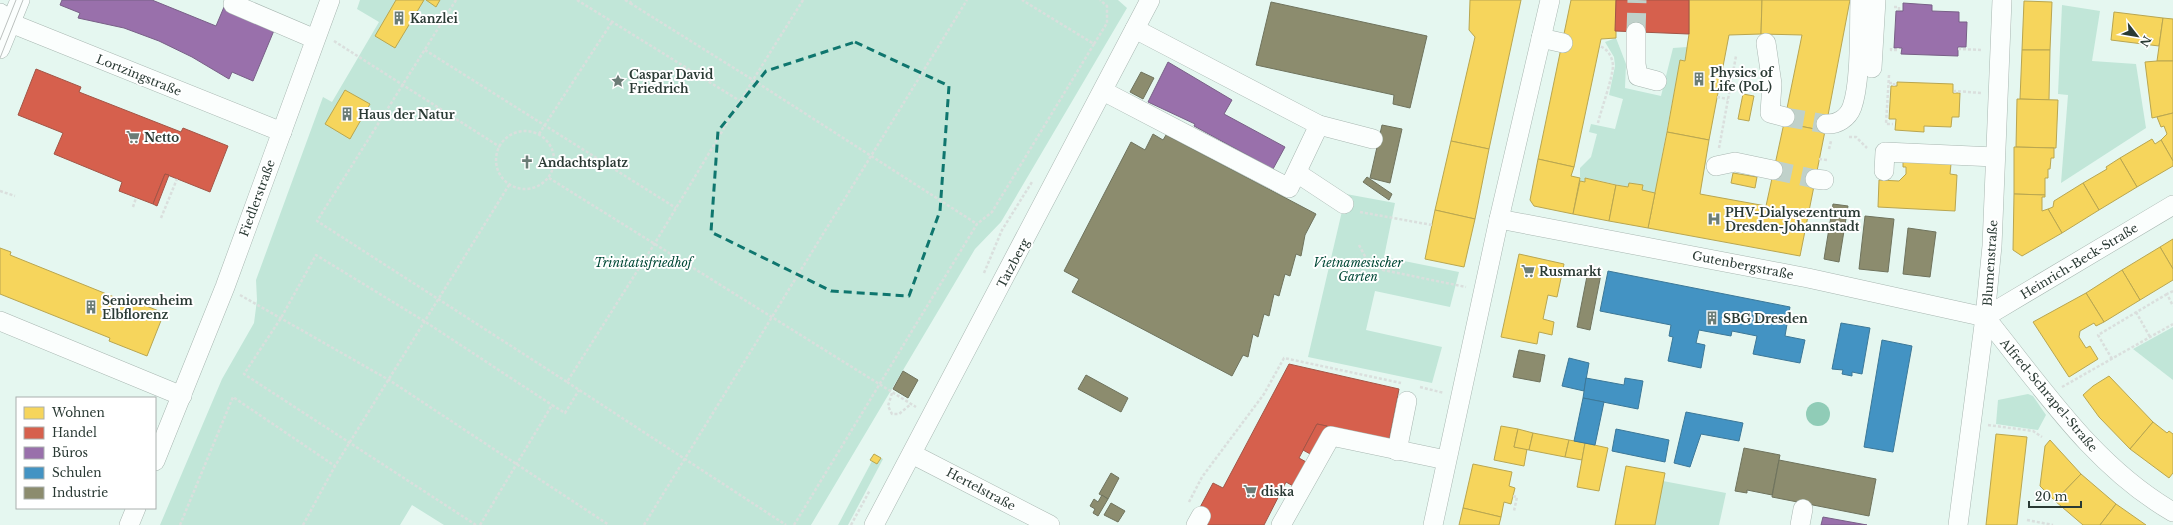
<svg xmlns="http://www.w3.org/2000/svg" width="2173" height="525" font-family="'Libre Baskerville',serif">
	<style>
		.green { fill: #c1e6d8 }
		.water { fill: #90ccb7 }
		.homes { fill: #f6d55c; stroke: #b9a650 }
		.shops { fill: #d6604d; stroke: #a25546 }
		.offices { fill: #9970ab; stroke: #786087 }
		.schools { fill: #4393c3; stroke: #3c7898 }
		.industry { fill: #8c8c6e; stroke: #6f735d }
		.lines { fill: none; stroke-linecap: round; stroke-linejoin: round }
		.minor-tunnel { stroke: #c0d1ca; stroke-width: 19; stroke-dasharray: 19 10; stroke-linecap: butt }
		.minor-casing { stroke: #a8b7b1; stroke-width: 20 }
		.path { stroke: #dadfdd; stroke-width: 2.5; stroke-dasharray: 3 2; stroke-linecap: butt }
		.minor { stroke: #fbfefd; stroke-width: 19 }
		.tram { stroke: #bbc0be; stroke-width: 1 }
		.marked { fill: none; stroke: #0f766e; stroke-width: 3; stroke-dasharray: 8 5; stroke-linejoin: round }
		.labels { text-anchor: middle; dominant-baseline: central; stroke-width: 4; stroke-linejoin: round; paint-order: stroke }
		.poi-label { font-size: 12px; font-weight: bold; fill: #2a3a34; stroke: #fff; text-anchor: start }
		.street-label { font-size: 12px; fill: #2a3a34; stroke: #fff }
		.park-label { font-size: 12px; font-style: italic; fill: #004836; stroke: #fff }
	</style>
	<rect width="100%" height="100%" fill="#e5f7f0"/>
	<!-- green -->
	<g class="green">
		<polygon points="360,0 1118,0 1127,8 1001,222 975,249 811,525 444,525 412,505 400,525 160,525 222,379 254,323 257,300 256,280 323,97 332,102 379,22 357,9"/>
		<polygon points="2062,5 2100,11 2092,61 2136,64 2146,128 2061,183 2068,95 2058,94"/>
		<polygon points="1616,38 1626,64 1625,88 1661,96 1673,48 1687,47 1685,61 1680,60 1655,193 1642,190 1642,185 1629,183 1628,187 1586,178 1585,182 1580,181 1580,168 1591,157 1597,134 1589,132 1591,124 1615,129 1623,99 1609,95 1615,66 1614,57 1605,42"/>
		<polygon points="1346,194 1395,203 1384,257 1459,272 1450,307 1375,291 1366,330 1442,347 1432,383 1308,357"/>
		<polygon points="2173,327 2173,380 2133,349"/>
		<polygon points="2028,394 2033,396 2046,415 2038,430 1996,424 1998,400"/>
		<polygon points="881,458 883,459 848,525 838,525 872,461"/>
		<polygon points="1663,481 1726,493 1719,525 1655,525"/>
	</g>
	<!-- water -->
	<circle class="water" cx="1818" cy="414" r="12"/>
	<!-- homes -->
	<g class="homes">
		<polygon points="396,0 424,0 395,48 375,36"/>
		<polygon points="426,0 440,0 436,7"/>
		<polygon points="1470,0 1521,0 1489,149 1451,141 1475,37 1469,30"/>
		<polygon points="1571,0 1616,0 1616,38 1601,39 1574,167 1538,159"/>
		<polygon points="1689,0 1762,0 1761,34 1729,35 1709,140 1667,132 1680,60 1685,61 1689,34"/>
		<polygon points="1762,0 1850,0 1825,131 1784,123 1802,35 1761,34"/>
		<polygon points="2024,1 2052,2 2050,50 2022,50"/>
		<polygon points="2114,12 2163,18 2159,46 2111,40"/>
		<polygon points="2163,18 2173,19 2173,61 2157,61"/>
		<polygon points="2022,50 2050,50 2049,100 2020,99"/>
		<polygon points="2157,61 2173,61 2173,113 2152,118 2145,62"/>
		<polygon points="1897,82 1953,84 1953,93 1960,93 1959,117 1952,117 1951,127 1924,126 1924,132 1895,130 1896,119 1889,119 1891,86 1897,86"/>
		<polygon points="345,90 370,104 350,139 325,124"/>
		<polygon points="1743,94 1754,96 1749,121 1738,119"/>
		<polygon points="2017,99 2058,100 2056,148 2016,147"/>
		<polygon points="2173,113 2173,161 2161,140 2167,134 2164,126 2161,127 2157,117"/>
		<polygon points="1784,123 1825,131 1800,256 1648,228 1667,132 1709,140 1700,194 1766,206"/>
		<polygon points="2152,139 2155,144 2161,140 2173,161 2173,166 2137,187 2120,158"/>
		<polygon points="1451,141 1489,149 1475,219 1435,210"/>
		<polygon points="2014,147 2054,148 2054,158 2051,158 2050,169 2048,169 2048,178 2045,178 2045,195 2014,194"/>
		<polygon points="2120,158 2137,187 2099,210 2083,183 2107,169 2106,167"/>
		<polygon points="1538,159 1574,167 1571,176 1580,178 1573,214 1534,206 1530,200"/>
		<polygon points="1903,161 1951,164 1950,174 1957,175 1955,211 1878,207 1879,180 1899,181 1906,174 1906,167 1903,167"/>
		<polygon points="1733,173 1757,177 1755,188 1731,183"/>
		<polygon points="1585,178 1616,185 1609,221 1573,214 1580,181 1585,182"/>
		<polygon points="1629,183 1643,185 1642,190 1655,193 1648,228 1609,221 1616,185 1628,187"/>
		<polygon points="2083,183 2099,210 2062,233 2048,209 2053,207 2054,201"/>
		<polygon points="2014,194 2045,195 2045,197 2042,197 2042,211 2048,209 2062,233 2022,256 2013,250"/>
		<polygon points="1435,210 1475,219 1464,267 1425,259"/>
		<polygon points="2173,239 2173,269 2160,247"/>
		<polygon points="2160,247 2173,269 2173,280 2140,300 2122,270"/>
		<polygon points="0,248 11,252 10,255 124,301 126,298 164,313 147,356 109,341 110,338 0,294"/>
		<polygon points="1519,254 1564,264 1557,297 1548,295 1543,319 1554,322 1552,335 1539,332 1537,344 1501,337"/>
		<polygon points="2122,270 2140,300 2104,322 2086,293"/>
		<polygon points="2086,293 2104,322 2096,326 2094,323 2080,331 2079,337 2086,348 2090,346 2098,359 2069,377 2033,322"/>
		<polygon points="2109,376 2153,422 2130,449 2099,417 2083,395 2093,386"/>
		<polygon points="2153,422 2167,433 2169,431 2173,434 2173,473 2169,478 2130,449"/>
		<polygon points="1501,426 1518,429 1514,447 1527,449 1524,466 1494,460"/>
		<polygon points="1518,429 1533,433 1529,450 1514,447"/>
		<polygon points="1533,433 1569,440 1565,457 1529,450"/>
		<polygon points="1996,434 2027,437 2017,525 1986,525"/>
		<polygon points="1569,440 1585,443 1582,460 1565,457"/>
		<polygon points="2050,440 2081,474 2055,501 2040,486 2045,446"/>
		<polygon points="1585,443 1608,448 1599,491 1577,487"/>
		<polygon points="874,454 881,458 877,464 870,460"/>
		<polygon points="1473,464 1512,472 1509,486 1515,488 1511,504 1504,502 1501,517 1463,508"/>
		<polygon points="1626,466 1665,473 1655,525 1615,525"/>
		<polygon points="2081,474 2116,504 2100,525 2083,525 2055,501"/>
		<polygon points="2116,504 2146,525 2100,525"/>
		<polygon points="1463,508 1501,517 1499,525 1459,525"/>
	</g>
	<!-- shops -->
	<g class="shops">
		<polygon points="1616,0 1689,0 1689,34 1615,31"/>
		<polygon points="36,69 81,87 79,92 181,132 183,128 228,146 210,192 165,174 153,204 119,191 122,182 54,154 63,133 18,115"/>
		<polygon points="165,174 169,175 157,206 153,204"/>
		<polygon points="1289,364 1399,389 1389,440 1317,424 1299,458 1308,463 1295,487 1286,482 1264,525 1204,525 1197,513 1213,483 1223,488"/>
		<polygon points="1317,424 1327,426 1312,455 1303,450"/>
	</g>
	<!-- offices -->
	<g class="offices">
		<polygon points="62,0 152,0 216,26 224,7 275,28 253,81 232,72 229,79 192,57 159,41 124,28 78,18 80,13 60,5"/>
		<polygon points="1903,3 1932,5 1932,11 1959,12 1959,22 1967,22 1966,47 1958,47 1958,56 1901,54 1902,48 1894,48 1896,11 1903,11"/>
		<polygon points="1168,62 1232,100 1224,114 1285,147 1273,169 1194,126 1195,124 1148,102"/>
		<polygon points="1823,517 1867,525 1821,525"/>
	</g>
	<!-- schools -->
	<g class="schools">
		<polygon points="1608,271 1790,307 1785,336 1805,340 1800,363 1753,354 1757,336 1732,331 1731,336 1699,330 1696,343 1705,345 1701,368 1668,361 1673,337 1669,336 1671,325 1600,311"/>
		<polygon points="1841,323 1870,328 1862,374 1852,372 1852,376 1842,374 1843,370 1832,369"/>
		<polygon points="1882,340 1912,346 1893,452 1864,447"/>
		<polygon points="1569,358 1589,363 1584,391 1562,386"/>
		<polygon points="1586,378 1624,385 1625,378 1643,381 1638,409 1583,398"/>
		<polygon points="1583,398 1604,402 1595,445 1574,441"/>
		<polygon points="1686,412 1743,423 1739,441 1701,434 1690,467 1674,463"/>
		<polygon points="1616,429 1669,440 1665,462 1612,451"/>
	</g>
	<!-- industry -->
	<g class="industry">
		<polygon points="1271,2 1427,36 1410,108 1393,104 1394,95 1256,65"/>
		<polygon points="1141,72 1154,78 1143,99 1130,92"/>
		<polygon points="1382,125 1402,129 1390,183 1370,178"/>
		<polygon points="1153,134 1163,140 1166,135 1316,214 1305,235 1301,256 1296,254 1290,276 1285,274 1279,296 1274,294 1269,316 1264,314 1258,337 1253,334 1248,357 1243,355 1232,376 1072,292 1079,279 1064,271 1131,142 1145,150"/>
		<polygon points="1367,177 1392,194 1389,200 1363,182"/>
		<polygon points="1833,204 1848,206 1839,262 1824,259"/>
		<polygon points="1865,216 1894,219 1888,272 1859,269"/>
		<polygon points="1908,228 1936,232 1930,277 1903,274"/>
		<polygon points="1588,271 1601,274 1590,330 1577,327"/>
		<polygon points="1519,350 1545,355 1540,382 1513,377"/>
		<polygon points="903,371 918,380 908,398 893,389"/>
		<polygon points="1086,375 1128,398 1121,412 1078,389"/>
		<polygon points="1744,448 1780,455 1772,495 1747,490 1747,493 1735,491"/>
		<polygon points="1779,460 1876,479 1869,516 1772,497"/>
		<polygon points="1111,473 1119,478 1108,499 1099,494"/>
		<polygon points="1102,495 1108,499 1098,516 1093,513 1095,509 1090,506 1094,499 1098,502"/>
		<polygon points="1111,503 1125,511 1118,522 1104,515"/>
	</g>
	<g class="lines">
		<!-- minor-tunnel -->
		<g class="minor-tunnel">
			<polyline points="1636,32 1637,0"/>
			<polyline points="1785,117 1826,124"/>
			<polyline points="1773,170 1815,179"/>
		</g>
		<!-- minor casing -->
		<g class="minor-casing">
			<g id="minor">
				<polyline points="233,4 315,39"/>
				<polyline points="0,13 13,24 282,132"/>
				<polyline points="1135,29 1319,125 1373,139"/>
				<polyline points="1636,32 1636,64 1638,76 1657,81"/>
				<polyline points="1541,38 1563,43"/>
				<polyline points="1766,43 1772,84 1770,113 1785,117"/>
				<polyline points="0,49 20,0"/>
				<polyline points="1872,68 1876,0"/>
				<polyline points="1103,91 1289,188 1319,125"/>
				<path d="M1826 124C1837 125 1848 118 1852 107 1861 82 1859 28 1860 0"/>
				<polyline points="1716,166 1735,162 1773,170"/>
				<polyline points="1884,171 1885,152 1995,157"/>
				<polyline points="1297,173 1344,204"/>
				<polyline points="1815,179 1824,180"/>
				<polyline points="1499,219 1808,278 1985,317"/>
				<path d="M1985 317C2042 387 2093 466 2173 512"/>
				<polyline points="1985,317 2173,205"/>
				<polyline points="0,321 182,396"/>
				<polyline points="1397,451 1407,401"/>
				<polyline points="912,454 1050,525"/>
				<polyline points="155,461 225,287 330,0"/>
				<polyline points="129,525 136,508"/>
				<polyline points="874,525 1150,0"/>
				<polyline points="1196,525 1201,516"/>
				<polyline points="1281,525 1331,436 1446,460"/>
				<polyline points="1433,525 1499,219 1550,0"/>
				<polyline points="1800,525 1803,509"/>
				<polyline points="1958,525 1985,317 1992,246 2002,0"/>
			</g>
		</g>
		<!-- path -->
		<g class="path">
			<polyline points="456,0 317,221 567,382 655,243 753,80 630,3"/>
			<polyline points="577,0 740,101"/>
			<polyline points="625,0 630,3 632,0"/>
			<polyline points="803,0 753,80 977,224"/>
			<polyline points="1894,7 1899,7 1899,11"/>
			<polyline points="334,41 500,147"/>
			<polyline points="1094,44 1107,23 1107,6 1100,0"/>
			<polyline points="1891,48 1891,50 1898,50 1898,48"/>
			<polyline points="1958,49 1983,50"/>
			<polyline points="425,50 676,208"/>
			<polyline points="1889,75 1886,124 1893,124"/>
			<polyline points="1889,83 1894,83 1894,86"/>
			<polyline points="1955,93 1955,91 1981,93"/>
			<polyline points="1717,97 1728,99"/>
			<path d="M1598 123C1601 110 1613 77 1613 65 1612 56 1607 48 1599 46"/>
			<circle cx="525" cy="160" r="29"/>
			<polyline points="539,134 612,22"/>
			<polyline points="1849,137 1856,137 1867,148"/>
			<polyline points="1719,148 1736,56"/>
			<polyline points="1829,149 1831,141"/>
			<polyline points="1819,159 1827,160"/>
			<polyline points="549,178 916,407"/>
			<polyline points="0,191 15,196"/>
			<polyline points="133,207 136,198"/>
			<polyline points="1360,212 1432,225"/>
			<polyline points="161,218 177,179"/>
			<polyline points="1359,245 1367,260 1383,270 1466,287"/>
			<polyline points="984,273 1002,230 1032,182"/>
			<polyline points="2173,291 2167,294 2173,306"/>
			<polyline points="240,295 389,380 609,525"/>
			<polyline points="2136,312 2150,337"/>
			<polyline points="2112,359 2098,335 2167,294"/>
			<polyline points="567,382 786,525"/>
			<polyline points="1420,387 1444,393"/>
			<polyline points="2062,387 2173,324"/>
			<polyline points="892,393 888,406 892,414 899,414 911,404"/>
			<polyline points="1988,425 2033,431 2042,437"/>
			<polyline points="1513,496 1517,497 1514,511"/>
			<polyline points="1189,502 1202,477 1264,394 1284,358 1401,383"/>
			<polyline points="2027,520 2053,525"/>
			<polyline points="180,525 233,397 335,466"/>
			<polyline points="303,525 335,466 509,185"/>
			<polyline points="476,525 244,374 281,318 316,255 424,321 552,405"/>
			<polyline points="480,525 552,405 565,413 579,390"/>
			<polyline points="644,525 967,0"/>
			<polyline points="794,525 977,224 992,212 1094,44 1022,0"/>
			<polyline points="851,525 870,490"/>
		</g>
		<!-- minor -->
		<use href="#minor" class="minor"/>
		<!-- tram -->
		<g class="tram">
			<polyline points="0,40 16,0"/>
			<polyline points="0,58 23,0"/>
		</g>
	</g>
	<!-- marked area -->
	<path class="marked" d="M855 42 949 86 940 211 909 296 831 291 711 232 718 131 766 71Z"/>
	<!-- icons -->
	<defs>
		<g id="building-bare" transform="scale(1.08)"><path d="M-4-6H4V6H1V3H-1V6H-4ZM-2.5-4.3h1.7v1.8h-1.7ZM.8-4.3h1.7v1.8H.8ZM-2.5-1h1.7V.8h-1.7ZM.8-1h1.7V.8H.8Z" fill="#6b7c76" stroke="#fff" stroke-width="2.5" paint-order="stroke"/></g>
		<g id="sight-bare" transform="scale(1.08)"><path d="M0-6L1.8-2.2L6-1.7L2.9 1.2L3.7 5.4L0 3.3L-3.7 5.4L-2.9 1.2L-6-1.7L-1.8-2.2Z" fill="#6b7c76" stroke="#fff" stroke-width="2.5" paint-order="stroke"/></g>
		<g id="supermarket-bare" transform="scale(1.08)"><path d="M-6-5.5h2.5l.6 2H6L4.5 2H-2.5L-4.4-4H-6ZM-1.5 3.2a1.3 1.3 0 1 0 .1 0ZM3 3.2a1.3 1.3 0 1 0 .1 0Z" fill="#6b7c76" stroke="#fff" stroke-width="2.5" paint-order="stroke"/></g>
		<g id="church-bare" transform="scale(1.08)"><path d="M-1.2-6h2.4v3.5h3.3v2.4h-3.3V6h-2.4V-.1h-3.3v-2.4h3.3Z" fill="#6b7c76" stroke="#fff" stroke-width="2.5" paint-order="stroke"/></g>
		<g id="hospital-bare" transform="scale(1.08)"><path d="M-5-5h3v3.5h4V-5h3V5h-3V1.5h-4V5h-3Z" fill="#6b7c76" stroke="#fff" stroke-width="2.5" paint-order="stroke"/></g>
	</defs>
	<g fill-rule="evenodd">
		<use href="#building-bare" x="399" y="18"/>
		<use href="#building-bare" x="1699" y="79"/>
		<use href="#sight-bare" x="618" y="81"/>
		<use href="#building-bare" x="347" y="114"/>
		<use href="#supermarket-bare" x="133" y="137"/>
		<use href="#church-bare" x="527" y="162"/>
		<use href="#hospital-bare" x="1714" y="219"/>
		<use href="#supermarket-bare" x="1528" y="271"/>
		<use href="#building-bare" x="91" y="307"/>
		<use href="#building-bare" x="1712" y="318"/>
		<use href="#supermarket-bare" x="1250" y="491"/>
	</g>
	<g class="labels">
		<!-- poi labels -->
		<g class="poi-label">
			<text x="410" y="18">Kanzlei</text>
			<text x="1710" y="72">Physics of<tspan x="1710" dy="14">Life (PoL)</tspan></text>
			<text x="629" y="74">Caspar David<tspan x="629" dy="14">Friedrich</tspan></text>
			<text x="358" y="114">Haus der Natur</text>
			<text x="144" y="137">Netto</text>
			<text x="538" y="162">Andachtsplatz</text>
			<text x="1725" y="212">PHV-Dialysezentrum<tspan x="1725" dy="14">Dresden-Johannstadt</tspan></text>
			<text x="1539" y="271">Rusmarkt</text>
			<text x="102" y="300">Seniorenheim<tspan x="102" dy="14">Elbflorenz</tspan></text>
			<text x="1723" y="318">SBG Dresden</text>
			<text x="1261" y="491">diska</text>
		</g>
		<!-- street labels -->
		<g class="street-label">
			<text transform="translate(139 75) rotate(22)">Lortzingstraße</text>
			<text transform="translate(257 198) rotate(-70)">Fiedlerstraße</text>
			<text transform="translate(2079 261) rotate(-31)">Heinrich-Beck-Straße</text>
			<text transform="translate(1013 263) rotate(-62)">Tatzberg</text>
			<text transform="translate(1990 263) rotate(-86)">Blumenstraße</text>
			<text transform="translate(1743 265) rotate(11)">Gutenbergstraße</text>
			<text transform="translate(2049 395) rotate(50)">Alfred-Schrapel-Straße</text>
			<text transform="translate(981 489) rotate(28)">Hertelstraße</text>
		</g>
		<!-- park labels -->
		<g class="park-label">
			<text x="643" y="262">Trinitatisfriedhof</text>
			<text x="1358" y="262">Vietnamesischer<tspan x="1358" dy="14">Garten</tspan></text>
		</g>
	</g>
	<!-- legend -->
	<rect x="16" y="397" width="140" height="112" fill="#ffffff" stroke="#aab0ae"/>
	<rect x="24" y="407" width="20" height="12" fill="#f6d55c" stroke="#aab0ae"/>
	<text x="52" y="417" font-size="12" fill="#2a3a34">Wohnen</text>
	<rect x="24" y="427" width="20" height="12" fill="#d6604d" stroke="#aab0ae"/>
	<text x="52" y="437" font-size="12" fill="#2a3a34">Handel</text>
	<rect x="24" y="447" width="20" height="12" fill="#9970ab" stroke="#aab0ae"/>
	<text x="52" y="457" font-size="12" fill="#2a3a34">Büros</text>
	<rect x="24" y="467" width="20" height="12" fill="#4393c3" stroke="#aab0ae"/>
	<text x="52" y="477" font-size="12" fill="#2a3a34">Schulen</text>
	<rect x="24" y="487" width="20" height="12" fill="#8c8c6e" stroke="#aab0ae"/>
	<text x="52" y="497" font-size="12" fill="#2a3a34">Industrie</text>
	<!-- north arrow -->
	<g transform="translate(2137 36) rotate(121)" stroke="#ffffff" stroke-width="3" paint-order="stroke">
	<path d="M0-3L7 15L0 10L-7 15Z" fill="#2a3a34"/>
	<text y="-6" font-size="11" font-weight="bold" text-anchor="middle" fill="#2a3a34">N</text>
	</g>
	<!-- scale -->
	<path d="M2029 501v6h52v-6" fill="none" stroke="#2a3a34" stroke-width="2"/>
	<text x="2035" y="501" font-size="12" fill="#2a3a34" stroke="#ffffff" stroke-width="3" paint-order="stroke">20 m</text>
</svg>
